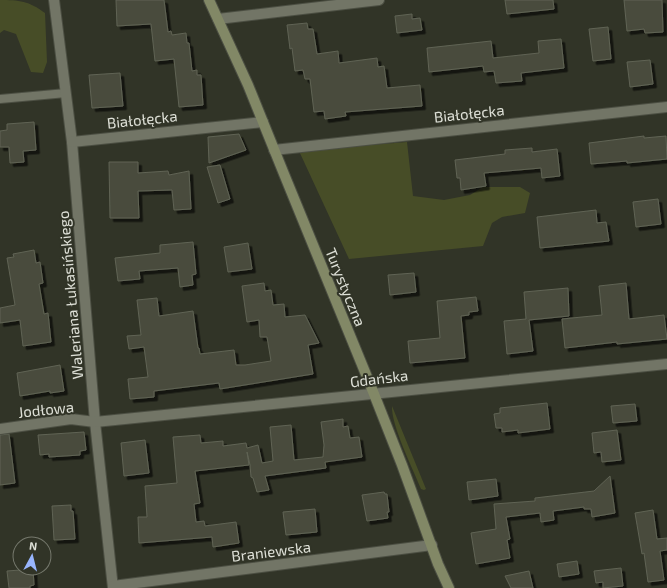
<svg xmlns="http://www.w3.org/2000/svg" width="667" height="588" font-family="'Exo 2',sans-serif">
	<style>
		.green { fill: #474d27 }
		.building { fill: #494c3e; stroke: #606354; filter: url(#shadow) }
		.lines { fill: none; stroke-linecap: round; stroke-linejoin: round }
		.lane-casing { stroke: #4c4f43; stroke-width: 10 }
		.street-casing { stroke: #4c4f43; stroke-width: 12 }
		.secondary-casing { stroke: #4c4f43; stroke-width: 12 }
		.lane { stroke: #727566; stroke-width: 8 }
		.street { stroke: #727566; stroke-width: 10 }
		.secondary { stroke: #828866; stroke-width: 10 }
		.labels { text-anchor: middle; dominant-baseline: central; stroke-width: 4; stroke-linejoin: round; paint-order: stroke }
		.street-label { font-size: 15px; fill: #dee0d7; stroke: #313427 }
	</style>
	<defs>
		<filter id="shadow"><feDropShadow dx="3.5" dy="3.5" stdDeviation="0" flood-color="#0009"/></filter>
	</defs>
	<rect width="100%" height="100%" fill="#313427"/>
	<!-- green -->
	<g class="green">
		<path d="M0 0C19 0 29 1 45 13L47 62 43 73 31 72 16 34 4 30 0 33Z"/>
		<polygon points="407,142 413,196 444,200 470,195 483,187 520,187 530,193 525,213 502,217 492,223 483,246 349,259 299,151"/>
		<path d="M392 406 426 489 424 490 421 489C413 469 391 425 392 406Z"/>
	</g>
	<!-- building -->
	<g class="building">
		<polygon points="116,0 164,0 168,32 171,31 172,35 186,33 187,43 189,43 192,71 197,70 197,75 201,75 203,105 179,107 174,59 155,61 151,24 117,26"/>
		<polygon points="505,0 553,0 554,9 507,14"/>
		<polygon points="624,0 662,0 663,32 645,33 644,29 627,31"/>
		<polygon points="412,14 412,19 420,18 422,30 397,33 395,16"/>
		<polygon points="307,23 308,29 313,29 317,54 338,51 339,63 377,58 378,67 384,66 387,88 420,85 422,106 345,112 346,116 325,119 324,111 314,112 310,79 305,79 303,70 295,71 292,48 290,49 287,25"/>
		<polygon points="608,27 611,59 593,61 589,29"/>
		<polygon points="561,39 564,68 521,73 522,81 496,83 494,71 484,72 483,66 429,72 427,48 491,41 493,58 539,53 538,41"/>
		<polygon points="650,60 653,84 630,87 627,62"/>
		<polygon points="120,73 123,106 92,108 89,75"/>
		<polygon points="34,122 36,150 23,151 24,162 10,163 9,147 0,147 0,131 7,130 7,124"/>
		<polygon points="239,134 246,150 209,163 208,137"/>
		<polygon points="644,136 644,138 666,136 667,159 627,163 627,161 591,164 589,143"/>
		<polygon points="532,148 532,152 557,149 560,176 542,178 541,168 484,173 486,186 461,190 460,178 457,178 455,160 505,154 505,150"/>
		<polygon points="109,162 138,162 138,173 168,171 169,175 189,171 191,209 174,210 172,190 138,191 139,218 110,218"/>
		<polygon points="220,165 230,199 218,203 207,167"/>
		<polygon points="658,199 661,224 636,227 633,202"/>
		<polygon points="596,210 597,223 606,222 609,241 540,248 537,217"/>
		<polygon points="193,242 196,274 192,275 193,285 180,287 178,268 139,271 140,279 118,281 115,258 160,253 160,245"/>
		<polygon points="248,243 252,269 228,272 224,247"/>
		<polygon points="34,250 36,263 40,262 43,283 39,284 44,314 48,313 51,342 23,346 20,320 0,323 0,308 15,305 7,258 14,257 13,254"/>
		<polygon points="414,273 416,292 390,295 388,275"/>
		<polygon points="264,283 265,291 271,290 273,305 284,304 285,317 305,315 319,343 308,345 313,374 220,389 219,383 154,391 154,397 130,399 128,379 148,377 144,347 129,349 127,336 141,335 137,300 157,298 159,316 193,311 198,348 199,348 200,354 234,350 236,365 245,365 271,361 267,337 260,337 259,320 247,322 242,286"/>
		<polygon points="626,283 629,319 664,315 667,339 617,344 617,342 565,348 562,319 602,315 599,286"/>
		<polygon points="568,288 569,316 529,320 533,351 507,354 504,321 526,319 524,292"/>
		<polygon points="476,297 478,311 469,312 469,315 461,316 465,358 410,363 408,341 440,338 437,301"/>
		<polygon points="60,365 64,391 50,393 50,391 20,396 17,373"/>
		<polygon points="547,403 550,429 518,433 518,430 502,432 502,428 496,428 494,414 500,413 500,408"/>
		<polygon points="635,404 637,421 613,423 611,406"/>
		<polygon points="343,419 343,427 348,426 350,438 359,437 362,457 325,462 326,468 265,476 269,490 257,492 253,478 251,477 250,465 247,452 249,465 195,471 200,503 194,504 196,522 204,521 205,526 236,522 239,543 213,547 212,537 139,543 138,517 147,517 145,486 177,483 173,437 200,435 201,443 223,441 223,446 246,443 247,448 258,445 262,463 273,461 270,427 291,425 294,460 323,457 324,445 321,422"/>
		<polygon points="617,430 621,460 602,462 601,452 594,453 592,433"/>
		<polygon points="84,432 86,450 80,451 80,455 49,457 49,454 40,455 38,435"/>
		<polygon points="9,434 15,483 0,485 0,435"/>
		<polygon points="145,440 149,473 124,476 121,443"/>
		<polygon points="610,476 615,513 592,517 591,509 584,509 584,507 553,511 554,520 541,522 540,513 506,517 510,539 507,540 510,558 476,564 471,533 496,529 494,504 535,501 535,498 594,491"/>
		<polygon points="496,479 498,496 469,500 467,482"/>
		<polygon points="384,492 385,494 387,494 389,512 387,512 388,518 367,521 362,495"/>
		<polygon points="71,505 71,511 73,511 75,539 54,540 52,506"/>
		<polygon points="315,509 317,532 286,535 283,512"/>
		<polygon points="653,510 657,539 667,538 667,550 660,551 664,580 648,582 644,553 642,554 635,513"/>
		<polygon points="577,561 579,574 559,577 557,564"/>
		<polygon points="621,568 623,586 603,588 603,582 596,583 594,571"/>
		<polygon points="33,569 34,585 30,586 30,588 9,588 7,571"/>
		<polygon points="529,571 533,588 511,588 505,576"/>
	</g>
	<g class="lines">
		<!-- lane casing -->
		<g class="lane-casing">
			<polyline id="lane" points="0,99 66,93"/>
		</g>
		<!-- street casing -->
		<g class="street-casing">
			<g id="street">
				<polyline points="54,0 72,142 95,422 113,588"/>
				<polyline points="218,19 379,0"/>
				<polyline points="72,142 263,122"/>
				<polyline points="274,150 667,107"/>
				<polyline points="0,429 71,419 95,422 667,364"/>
				<polyline points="113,586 432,545"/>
			</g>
		</g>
		<!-- secondary casing -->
		<g class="secondary-casing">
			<polyline id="secondary" points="209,0 248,85 284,174 374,394 402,465 438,564 449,588"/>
		</g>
		<!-- lane -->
		<use href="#lane" class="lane"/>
		<!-- street -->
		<use href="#street" class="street"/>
		<!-- secondary -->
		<use href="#secondary" class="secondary"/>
	</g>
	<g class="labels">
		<!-- street labels -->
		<g class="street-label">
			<text transform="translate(469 113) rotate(-6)">Białołęcka</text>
			<text transform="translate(142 119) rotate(-6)">Białołęcka</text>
			<text transform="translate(346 287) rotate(68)">Turystyczna</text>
			<text transform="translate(70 295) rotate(-95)">Waleriana Łukasińskiego</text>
			<text transform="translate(379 378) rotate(-7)">Gdańska</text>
			<text transform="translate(46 409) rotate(-6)">Jodłowa</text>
			<text transform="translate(271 551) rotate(-7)">Braniewska</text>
		</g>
	</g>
	<!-- north arrow -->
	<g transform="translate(32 556) rotate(7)"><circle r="19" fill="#313427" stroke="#76796d"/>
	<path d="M0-3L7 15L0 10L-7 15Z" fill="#98b5fd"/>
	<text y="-6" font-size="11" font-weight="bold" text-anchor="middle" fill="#dee0d7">N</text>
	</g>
</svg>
